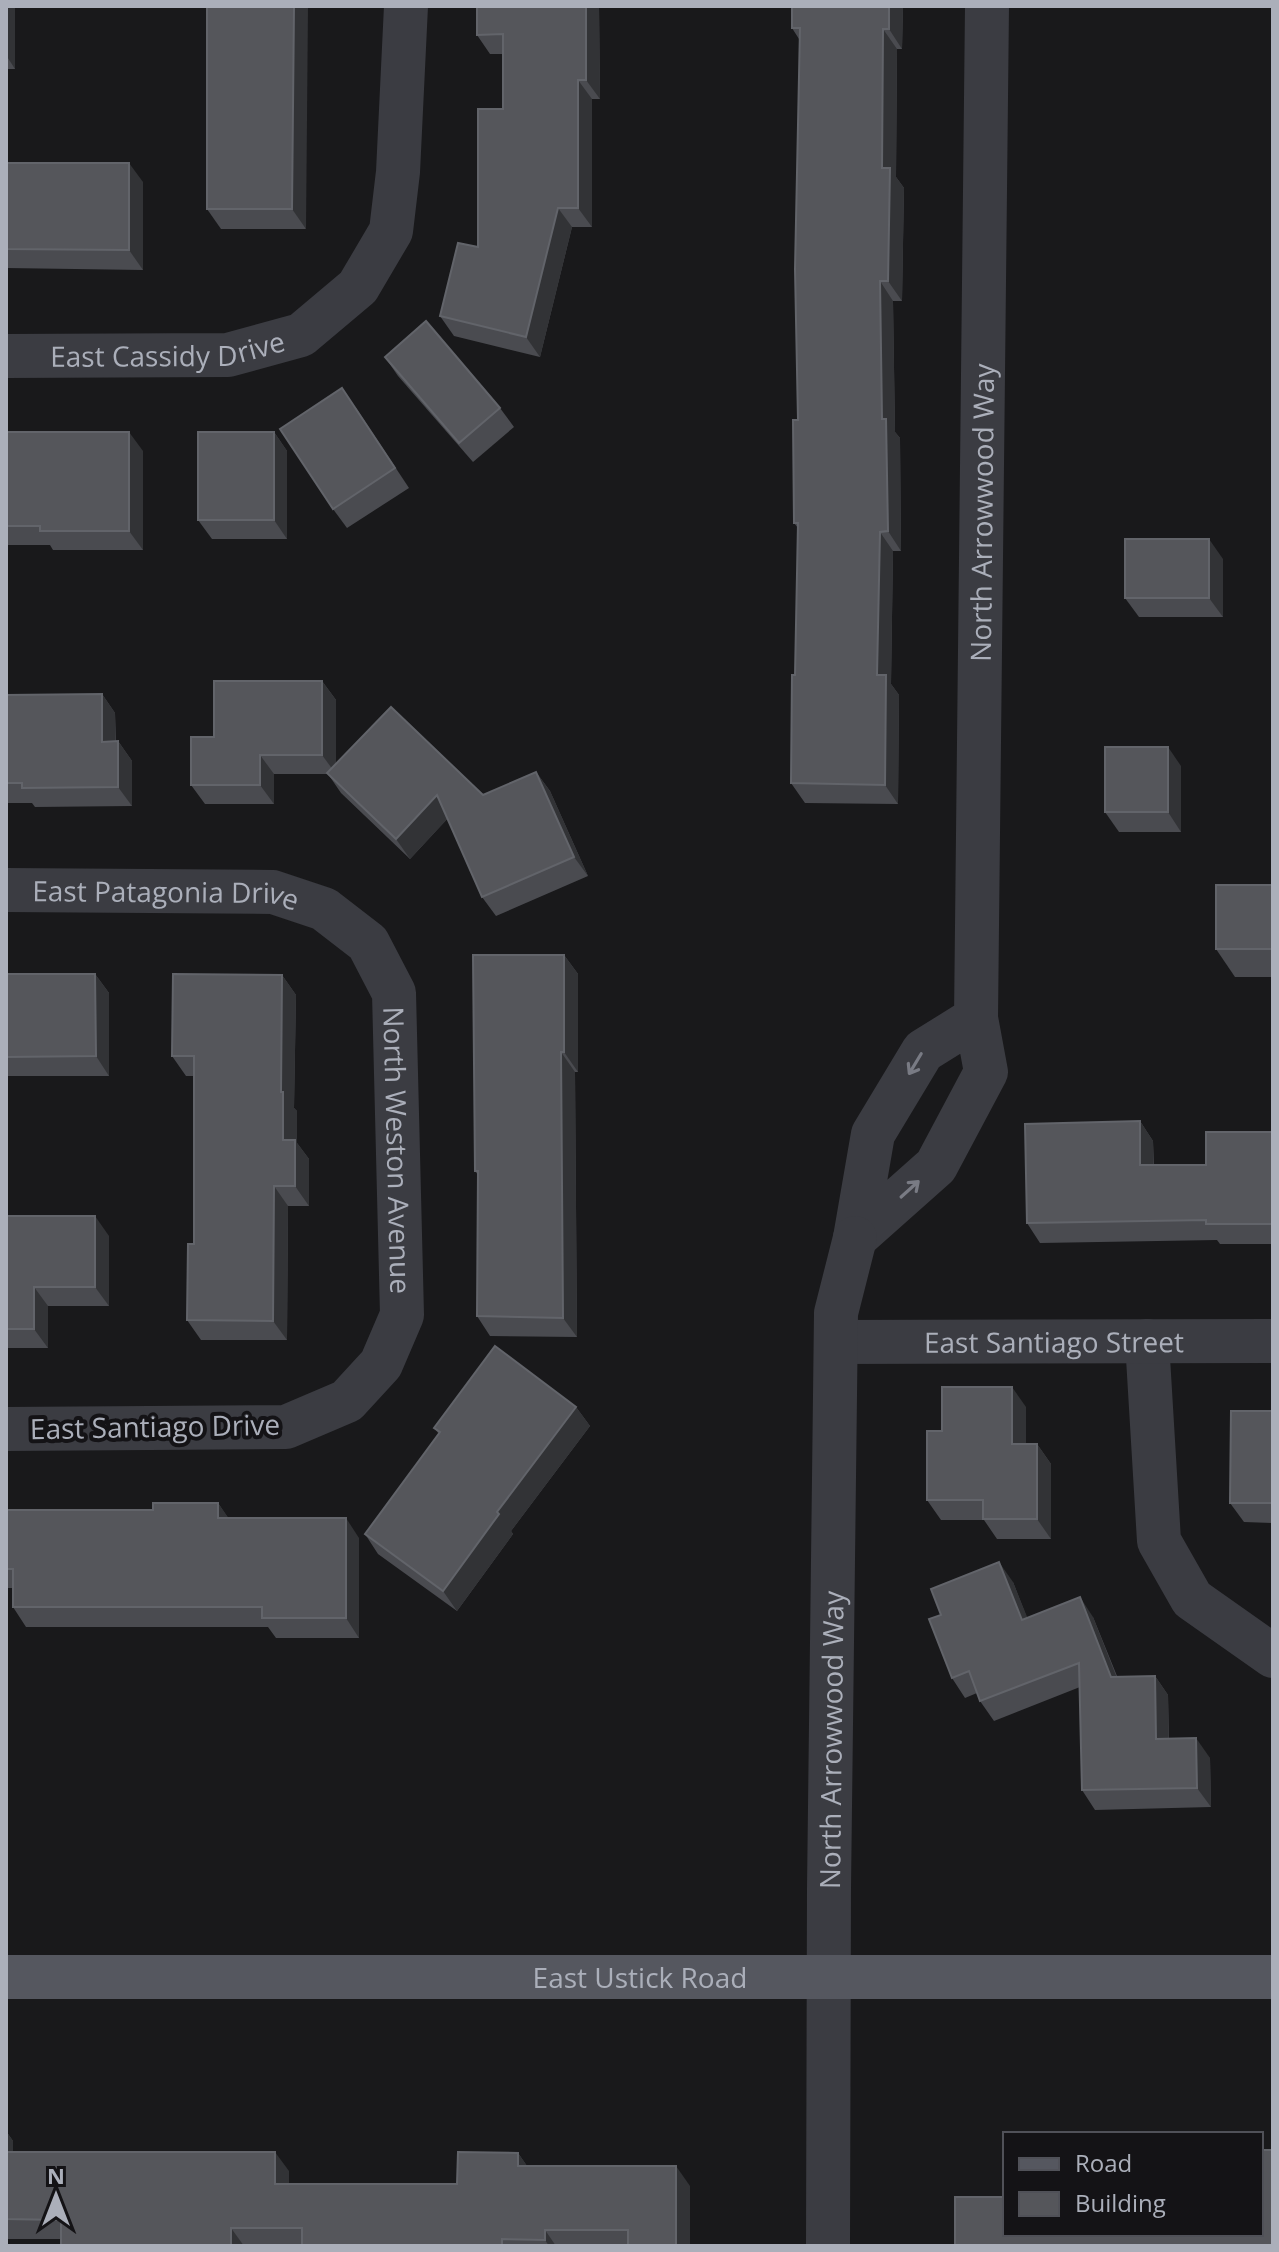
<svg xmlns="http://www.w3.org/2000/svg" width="1279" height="2252" font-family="'Open Sans',sans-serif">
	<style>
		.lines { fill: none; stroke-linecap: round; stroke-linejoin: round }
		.minor { stroke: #3b3c42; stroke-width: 44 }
		.major { stroke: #55575f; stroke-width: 44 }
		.wall { fill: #4a4b50 }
		.shaded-wall { fill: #323336 }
		.building { fill: #55565b; stroke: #62646a; stroke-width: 2 }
		.oneway { stroke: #797b84 }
		.labels { text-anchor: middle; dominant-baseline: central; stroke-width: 8; stroke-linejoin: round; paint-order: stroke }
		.street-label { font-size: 28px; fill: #abafba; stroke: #141316 }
	</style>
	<rect width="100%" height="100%" fill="#19191b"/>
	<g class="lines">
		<!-- minor -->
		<g class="minor">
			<path id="s1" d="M6 356 228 355 301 335 358 287 391 231 398 172 406 6"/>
			<path id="s2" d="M6 890 273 892 324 909 368 943 394 993 402 1315 381 1364 347 1401 286 1427 6 1429"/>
			<path id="s3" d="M976 1018 923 1051 873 1134 855 1238 936 1166 986 1072 976 1018 987 6"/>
			<polyline points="1147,1341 1159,1541 1192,1599 1273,1656"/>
			<path id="s4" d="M836 1342 1273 1341"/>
			<path id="s5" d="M828 2246 829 1889 836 1313 855 1238"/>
		</g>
		<!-- major -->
		<path class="major" id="s6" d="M6 1977H1273"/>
	</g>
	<!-- wall -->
	<g class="wall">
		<rect x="6" y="6" width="9" height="63"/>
		<polygon points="207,6 306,229 221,229 207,209"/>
		<polygon points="599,6 600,99 592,99 592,227 572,227 540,357 454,336 440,316 478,247 503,109 503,54 490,54 477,35"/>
		<polygon points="792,6 903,6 902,49 897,49 896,177 904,188 902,301 893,301 895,432 900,438 901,551 893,551 891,684 899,695 898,804 805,803 791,783 795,675 798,528 794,523 798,420 799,39 792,28"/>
		<polygon points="6,160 8,163 143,182 143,270 6,268"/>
		<polygon points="385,357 500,408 514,427 473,462 398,376"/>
		<polygon points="356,408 409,488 347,528 333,509"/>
		<polygon points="6,432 143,451 143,550 53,550 50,545 6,545"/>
		<polygon points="274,432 287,451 287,539 212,539 198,520"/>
		<polygon points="1223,559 1223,617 1139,617 1125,598"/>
		<polygon points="322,681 336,700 336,764 483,795 536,772 550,791 588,876 496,916 482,897 448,818 410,859 341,793 328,774 274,774 274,804 205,804 191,785 214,737"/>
		<polygon points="102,694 115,713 116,741 118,741 132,761 132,806 35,807 32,803 6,803 6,695"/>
		<polygon points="1181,766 1181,832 1119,832 1105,812"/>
		<polygon points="1273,885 1273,977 1235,977 1216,949"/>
		<polygon points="564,955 578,974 578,1072 575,1072 577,1337 490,1336 477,1316 478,1175 475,1171"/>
		<polygon points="6,974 95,974 109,993 109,1076 6,1076"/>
		<polygon points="282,975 296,995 294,1108 297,1111 297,1143 309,1159 309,1206 288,1206 287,1340 201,1340 187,1320 194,1244 194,1076 186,1076 172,1056"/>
		<polygon points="1140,1121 1153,1141 1154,1165 1206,1165 1273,1132 1273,1244 1220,1244 1217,1240 1040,1243 1027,1223"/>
		<polygon points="6,1216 109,1236 109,1306 48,1306 48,1348 6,1348"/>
		<polygon points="576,1407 590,1426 511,1531 513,1534 457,1611 378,1554 365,1534 439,1434 434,1428"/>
		<polygon points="1026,1407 1026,1444 1037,1444 1051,1464 1051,1539 997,1539 984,1520 941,1520 927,1500 942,1431"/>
		<polygon points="1273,1411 1273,1523 1244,1522 1230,1503"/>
		<polygon points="218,1503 228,1518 359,1538 359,1638 276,1638 268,1627 26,1627 13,1607 13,1588 6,1588 6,1510 153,1510"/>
		<polygon points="1013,1582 1027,1618 1093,1617 1117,1676 1155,1676 1168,1695 1169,1739 1210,1758 1211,1807 1095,1810 1082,1790 1080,1687 994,1721 980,1701 977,1693 965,1698 952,1678 941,1615"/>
		<polygon points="6,2131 13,2141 13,2152 289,2171 289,2184 457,2184 518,2153 527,2166 690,2186 690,2246 61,2246 61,2239 6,2239"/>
	</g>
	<!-- shaded-wall -->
	<g class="shaded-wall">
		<polygon points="6,6 15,6 15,69 6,55"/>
		<polygon points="294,6 308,6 306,229 292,209"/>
		<polygon points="586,6 599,6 600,99 586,80"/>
		<polygon points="889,6 903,6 902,49 889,29"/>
		<polygon points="883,29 897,49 896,177 904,188 902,301 888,281 882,168"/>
		<polygon points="578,80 592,99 592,227 578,208"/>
		<polygon points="129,163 143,182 143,270 129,250"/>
		<polygon points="558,208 572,227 540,357 526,337"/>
		<polygon points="880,281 893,301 895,432 900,438 901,551 888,531 882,419"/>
		<polygon points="129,432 143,451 143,550 129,531"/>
		<polygon points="274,432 287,451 287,539 274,520"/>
		<polygon points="880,532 893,551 891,684 899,695 898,804 885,785 877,675"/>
		<polygon points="1209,539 1223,559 1223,617 1209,598"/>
		<polygon points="322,681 336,700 336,774 322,755"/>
		<polygon points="102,694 115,713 116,761 102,742"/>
		<polygon points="118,741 132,761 132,806 118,787"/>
		<polygon points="1168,747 1181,766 1181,832 1168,812"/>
		<polygon points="260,755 274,774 274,804 260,785"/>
		<polygon points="536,772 550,791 588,876 574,857"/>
		<polygon points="437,795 451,815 410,859 396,839"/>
		<polygon points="564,955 578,974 578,1072 564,1052"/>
		<polygon points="95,974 109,993 109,1076 96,1056"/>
		<polygon points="282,975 296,995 294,1108 297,1111 297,1143 309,1159 309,1206 295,1186 283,1140 281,1092"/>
		<polygon points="561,1052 575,1072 577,1337 563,1318"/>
		<polygon points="1140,1121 1153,1141 1154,1185 1140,1165"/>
		<polygon points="274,1186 288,1206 287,1340 273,1321"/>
		<polygon points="95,1216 109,1236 109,1306 95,1287"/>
		<polygon points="34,1287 48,1306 48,1348 34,1329"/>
		<polygon points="1012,1387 1026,1407 1026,1464 1012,1444"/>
		<polygon points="576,1407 590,1426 511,1531 513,1534 457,1611 443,1591 497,1512"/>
		<polygon points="1037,1444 1051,1464 1051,1539 1037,1519"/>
		<polygon points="218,1503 232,1523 218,1518"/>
		<polygon points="346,1518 359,1538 359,1638 346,1618"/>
		<polygon points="999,1562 1013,1582 1036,1639 1022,1620"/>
		<polygon points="1080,1597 1093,1617 1124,1696 1111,1677"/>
		<polygon points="1155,1676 1168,1695 1169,1759 1156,1739"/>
		<polygon points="1196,1738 1210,1758 1211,1807 1197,1788"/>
		<polygon points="6,2131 13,2141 13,2172 6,2162"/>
		<polygon points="275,2152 289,2171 289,2203 275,2184"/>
		<polygon points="518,2153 532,2173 518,2166"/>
		<polygon points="676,2166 690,2186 690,2246 676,2246"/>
		<polygon points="231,2228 244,2246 231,2246"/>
		<polygon points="545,2230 556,2246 549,2246 545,2240"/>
	</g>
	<!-- building -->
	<g class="building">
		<polygon points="207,6 294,6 292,209 207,209"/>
		<polygon points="477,6 586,6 586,80 578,80 578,208 558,208 526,337 440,316 458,243 478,247 478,109 503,109 503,34 477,35"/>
		<polygon points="792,6 889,6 889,29 883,29 882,168 890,168 888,281 880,281 882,419 886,419 888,531 880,532 877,675 886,675 885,785 791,783 792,675 795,675 798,523 794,523 793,420 798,420 795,269 800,28 792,28"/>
		<polygon points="6,163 129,163 129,250 6,249"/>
		<polygon points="426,321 500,408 459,443 385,357"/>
		<polygon points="342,388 395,468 333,509 280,429"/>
		<polygon points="6,432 129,432 129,531 40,531 40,526 6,526"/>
		<rect x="198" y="432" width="76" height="88"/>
		<rect x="1125" y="539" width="84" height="59"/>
		<polygon points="214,681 322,681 322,755 260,755 260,785 191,785 191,737 214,737"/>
		<polygon points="102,694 102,742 118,741 118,787 22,788 22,783 6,783 6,695"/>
		<polygon points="391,707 483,795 536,772 574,857 482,897 437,795 396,839 327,773"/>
		<rect x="1105" y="747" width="63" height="65"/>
		<rect x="1216" y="885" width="57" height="64"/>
		<polygon points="473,955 564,955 564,1052 561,1052 563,1318 477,1316 478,1171 475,1171"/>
		<polygon points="6,974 95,974 96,1056 6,1057"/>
		<polygon points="173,974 282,975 281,1092 283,1092 283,1140 295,1140 295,1186 274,1186 273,1321 187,1320 188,1244 194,1244 194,1056 172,1056"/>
		<polygon points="1140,1121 1140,1165 1206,1165 1206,1132 1273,1132 1273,1224 1206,1224 1206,1220 1027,1223 1025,1124"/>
		<polygon points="6,1216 95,1216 95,1287 34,1287 34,1329 6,1329"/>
		<polygon points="495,1346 576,1407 497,1512 499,1514 443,1591 365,1534 440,1432 434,1428"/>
		<polygon points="942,1387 1012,1387 1012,1444 1037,1444 1037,1519 983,1519 983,1500 927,1500 927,1431 942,1431"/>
		<polygon points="1231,1411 1273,1411 1273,1503 1230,1503"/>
		<polygon points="153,1503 218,1503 218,1518 346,1518 346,1618 262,1618 262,1607 13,1607 13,1569 6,1569 6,1510 153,1510"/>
		<polygon points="999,1562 1022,1620 1080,1597 1111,1677 1155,1676 1156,1739 1196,1738 1197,1788 1082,1790 1079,1663 980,1701 969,1671 952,1678 929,1619 941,1615 931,1589"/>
		<polygon points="1261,2150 1273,2150 1273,2246 955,2246 955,2197 1005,2197 1005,2234 1261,2234"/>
		<polygon points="6,2152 275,2152 275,2184 457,2184 458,2152 518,2153 518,2166 676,2166 676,2246 628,2246 628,2230 545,2230 545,2240 502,2239 502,2246 302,2246 302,2228 231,2228 231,2246 61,2246 61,2220 6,2219"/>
	</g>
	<!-- one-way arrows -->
	<defs><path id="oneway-shaft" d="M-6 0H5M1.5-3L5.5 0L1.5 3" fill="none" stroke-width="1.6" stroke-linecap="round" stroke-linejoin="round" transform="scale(2)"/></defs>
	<g class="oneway">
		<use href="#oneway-shaft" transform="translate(915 1064) rotate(121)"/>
		<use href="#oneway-shaft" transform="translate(910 1189) rotate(-42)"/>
	</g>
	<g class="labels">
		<!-- street labels -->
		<g class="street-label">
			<text stroke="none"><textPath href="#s1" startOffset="162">East Cassidy Drive</textPath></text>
			<text stroke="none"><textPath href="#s3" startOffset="1040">North Arrowwood Way</textPath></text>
			<text stroke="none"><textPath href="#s2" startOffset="160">East Patagonia Drive</textPath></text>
			<text stroke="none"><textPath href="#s2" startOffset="590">North Weston Avenue</textPath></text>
			<text stroke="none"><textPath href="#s4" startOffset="218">East Santiago Street</textPath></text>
			<text transform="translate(155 1426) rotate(-1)">East Santiago Drive</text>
			<text stroke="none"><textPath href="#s5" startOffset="506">North Arrowwood Way</textPath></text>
			<text stroke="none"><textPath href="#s6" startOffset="634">East Ustick Road</textPath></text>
		</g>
	</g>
	<!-- border -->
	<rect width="1279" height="2252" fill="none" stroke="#abafba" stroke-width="16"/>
	<!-- legend -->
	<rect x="1003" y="2132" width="260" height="104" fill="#141316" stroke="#505158" stroke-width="2"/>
	<rect x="1019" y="2158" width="40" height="12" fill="#55575f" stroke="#505158" stroke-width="2"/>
	<text x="1075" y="2172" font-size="24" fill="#abafba">Road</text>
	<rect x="1019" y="2192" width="40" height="24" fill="#55565b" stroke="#505158" stroke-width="2"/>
	<text x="1075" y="2212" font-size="24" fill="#abafba">Building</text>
	<!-- north arrow -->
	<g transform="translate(56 2196)" stroke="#141316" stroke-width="6" paint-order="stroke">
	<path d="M0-6L14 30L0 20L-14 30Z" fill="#abafba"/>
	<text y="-12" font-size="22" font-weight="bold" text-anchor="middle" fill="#abafba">N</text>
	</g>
</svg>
